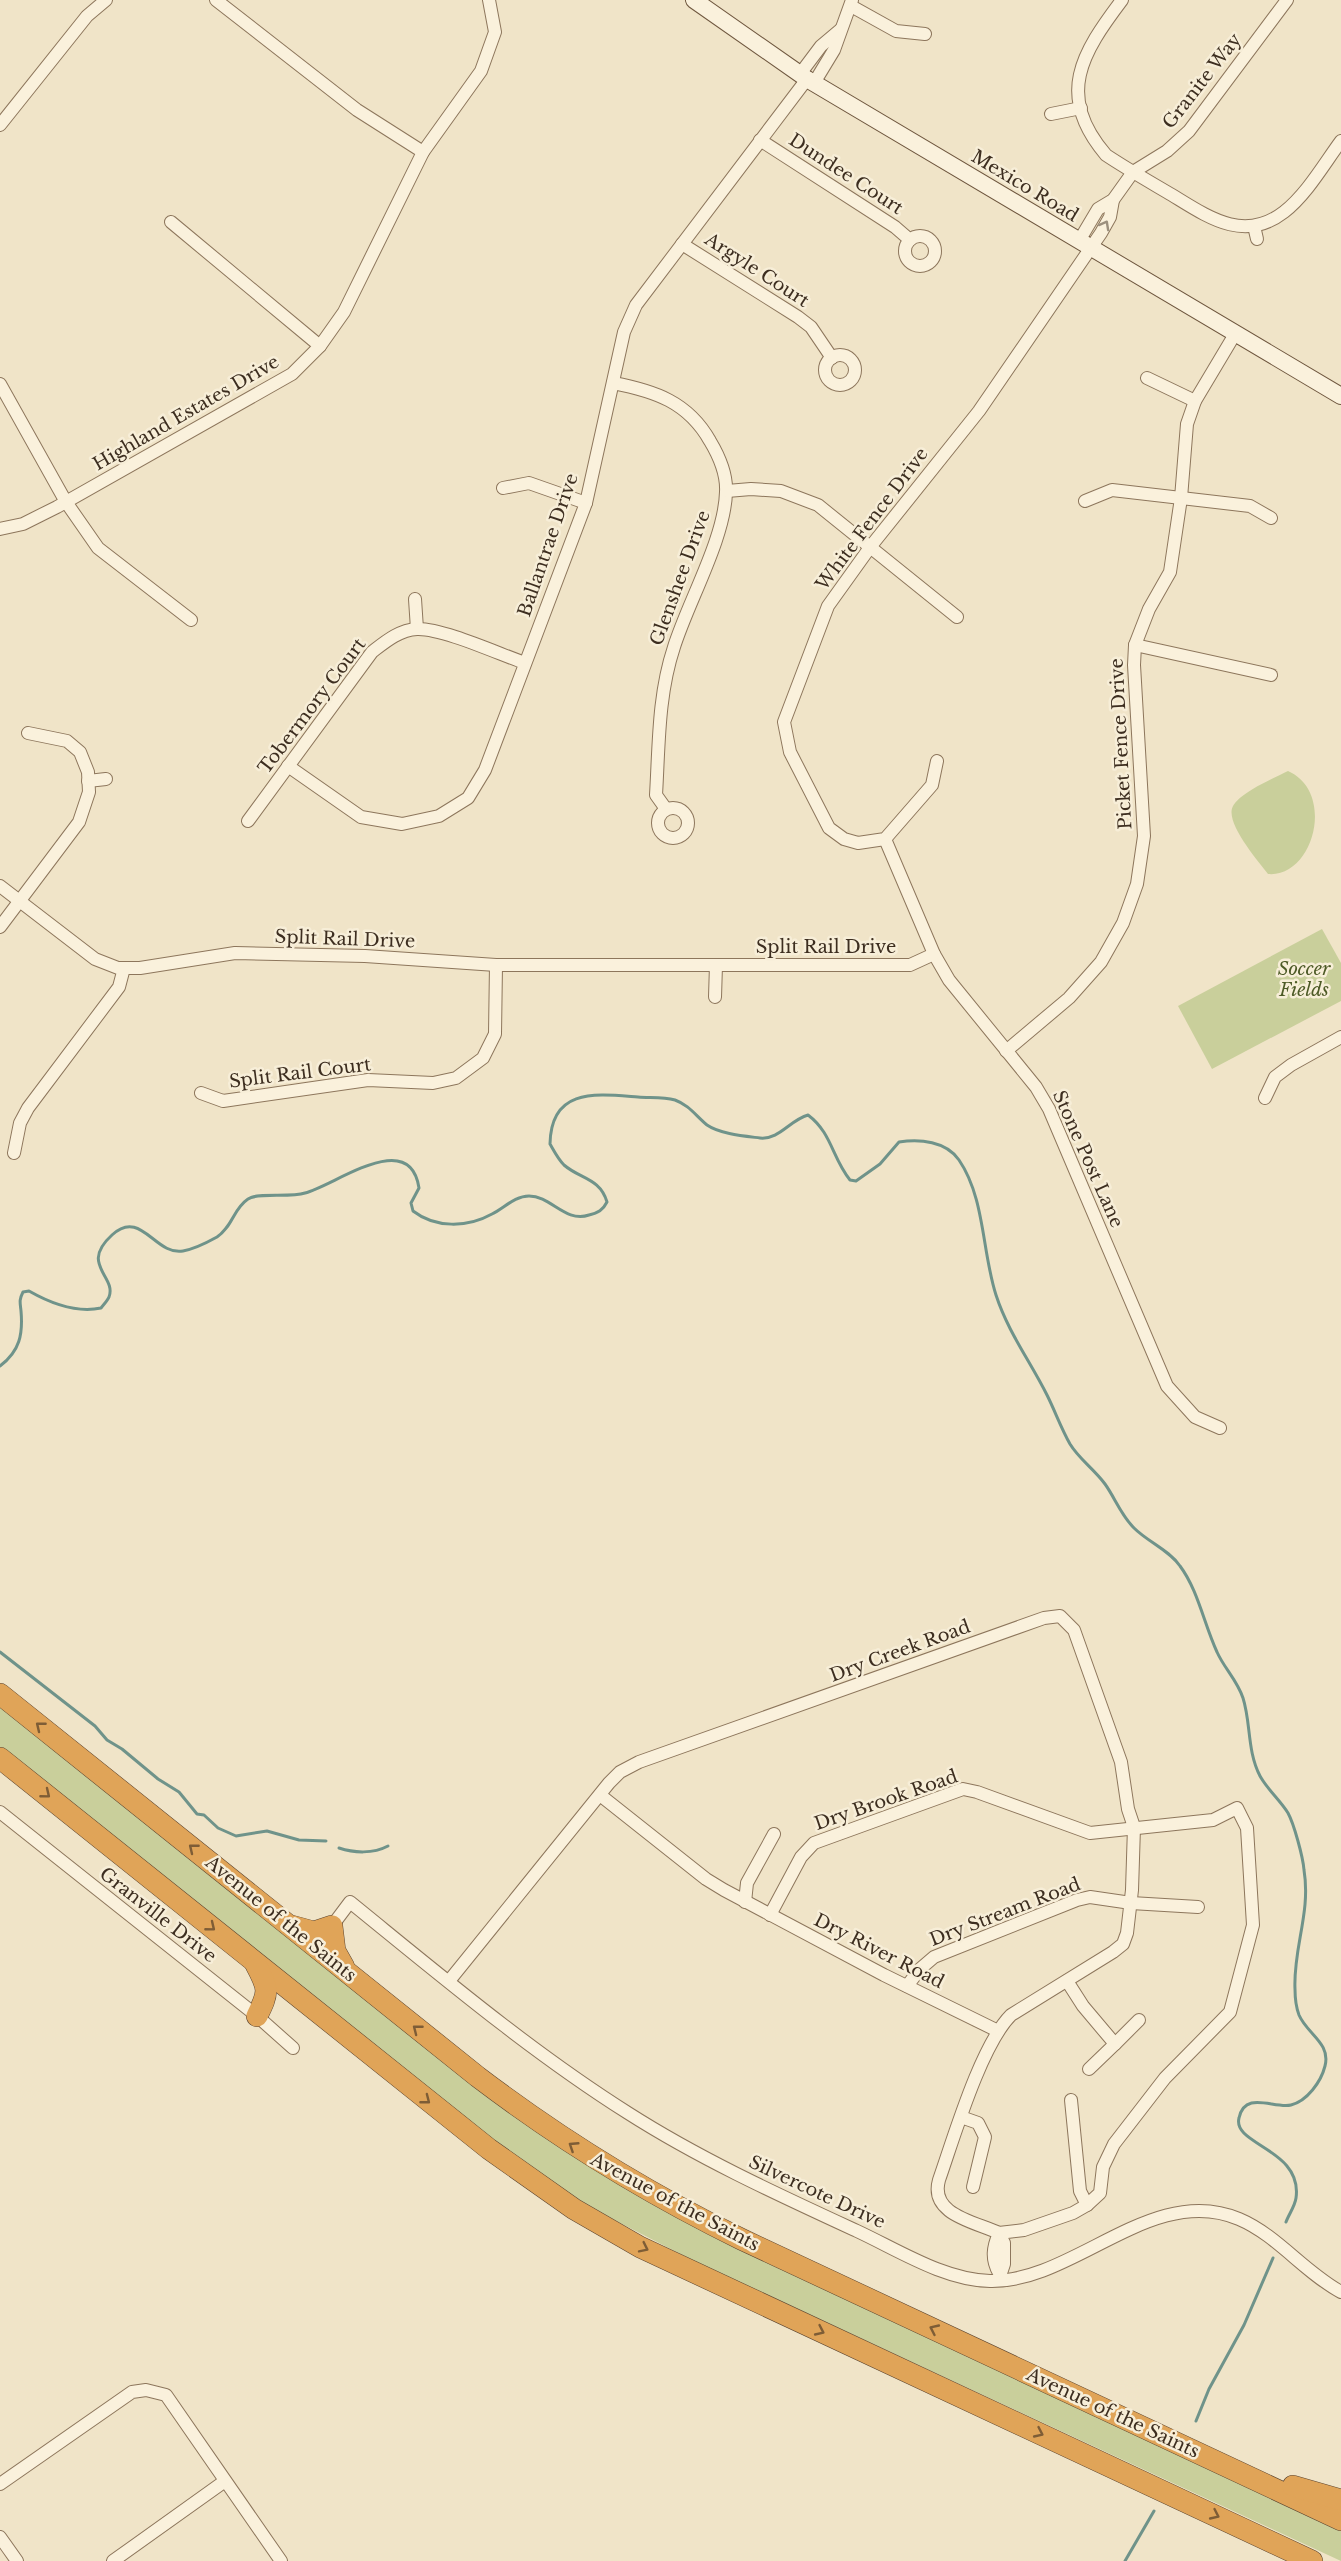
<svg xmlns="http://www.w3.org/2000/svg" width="1341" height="2561" font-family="'Libre Baskerville',serif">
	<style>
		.green { fill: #c9cf9b }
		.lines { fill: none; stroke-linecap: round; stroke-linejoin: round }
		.stream { stroke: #6f938a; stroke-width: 3 }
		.street-casing { stroke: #8d765c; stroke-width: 14 }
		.secondary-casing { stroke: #6f573f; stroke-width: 18 }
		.highway-casing { stroke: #5b4430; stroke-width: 22 }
		.street { stroke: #faf1dc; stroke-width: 12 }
		.secondary { stroke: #faf1dc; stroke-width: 16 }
		.highway { stroke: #e0a458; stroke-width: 21 }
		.oneway { stroke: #9c907e }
		.oneway2 { stroke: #7e5d36 }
		.labels { text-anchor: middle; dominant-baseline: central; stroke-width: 5; stroke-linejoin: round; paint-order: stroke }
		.street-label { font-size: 18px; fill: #3d2e20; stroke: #f7eed8 }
		.park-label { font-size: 18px; font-style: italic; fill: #4d5a26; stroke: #f7eed8 }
	</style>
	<rect width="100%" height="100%" fill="#f0e4c8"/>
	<!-- green -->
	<g class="green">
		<path d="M1288 771C1336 792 1314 878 1268 874 1258 861 1224 822 1233 806 1241 792 1274 778 1288 771Z"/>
		<polygon points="1322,929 1341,963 1341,1001 1212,1069 1178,1006"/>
		<polygon points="0,1702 546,2136 1341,2527 1341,2561 696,2262 591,2208 552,2183 491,2138 0,1749"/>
	</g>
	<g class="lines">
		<!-- stream -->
		<g class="stream">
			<path d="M0 1366C20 1351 23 1334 21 1311 20 1302 19 1300 23 1292L29 1291C50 1303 77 1313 101 1308 104 1304 108 1300 109 1297 117 1276 79 1265 112 1235 141 1208 155 1256 183 1251 194 1249 208 1242 217 1237 233 1226 233 1209 248 1199 257 1192 290 1198 305 1193 336 1185 410 1127 419 1188L411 1203 413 1211C435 1228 467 1228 492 1214 504 1208 515 1196 529 1196 551 1196 565 1223 589 1215 598 1213 603 1210 607 1202 600 1178 580 1179 564 1165 558 1159 554 1151 550 1144 551 1087 597 1094 638 1097 650 1098 663 1097 675 1100 689 1105 696 1116 707 1125 720 1134 744 1136 760 1138 779 1140 790 1120 808 1115 832 1133 832 1158 850 1180L856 1181 880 1164 899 1142C920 1139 946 1141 959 1160 985 1198 982 1252 996 1295 1008 1332 1030 1361 1047 1395 1055 1411 1061 1428 1070 1444 1079 1459 1094 1469 1105 1484 1115 1498 1121 1515 1134 1528 1148 1542 1169 1550 1180 1566 1198 1590 1204 1624 1217 1652 1224 1668 1237 1680 1243 1698 1251 1723 1247 1751 1260 1776 1267 1789 1280 1800 1288 1813 1294 1824 1303 1857 1304 1870 1311 1913 1293 1948 1295 1989 1295 1998 1296 2007 1299 2015 1307 2034 1331 2043 1325 2066 1321 2082 1307 2101 1291 2105 1274 2109 1245 2090 1239 2118 1232 2145 1303 2149 1296 2198 1295 2206 1289 2214 1286 2222"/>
			<polyline points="0,1652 95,1726 107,1740 122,1749 158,1779 179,1792 197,1814 204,1815 218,1828 236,1836 267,1831 299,1840 326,1841"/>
			<path d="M339 1848C354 1853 373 1854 388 1846"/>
			<polyline points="1196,2421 1209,2389 1244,2325 1273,2258"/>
			<polyline points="1125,2561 1154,2511"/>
		</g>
		<!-- street casing -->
		<g class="street-casing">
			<g id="street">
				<polyline points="216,0 357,110 423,152"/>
				<path d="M1122 0C1082 53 1055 95 1106 155 1127 169 1150 182 1172 195 1208 217 1244 243 1284 212 1307 194 1324 164 1341 141"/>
				<polyline points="851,6 896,31 925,34"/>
				<polyline points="800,74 821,46 840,30"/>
				<polyline points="814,83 834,50 852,0"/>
				<polyline points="1051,114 1081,108"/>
				<polyline points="0,125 87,16 106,0"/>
				<polyline points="760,140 895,227 910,240"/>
				<polyline points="171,222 320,346"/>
				<polyline points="1254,226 1257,239"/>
				<circle cx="920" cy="251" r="15"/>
				<polyline points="1079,241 1098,209 1113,200 1133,172 1167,151 1189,131 1287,0"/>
				<polyline points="682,244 798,317 811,327 832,358"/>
				<circle cx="840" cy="370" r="15"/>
				<polyline points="1147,378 1195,401"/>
				<path d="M613 383C655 391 688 402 710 441 719 456 727 474 726 492 725 538 688 602 674 647 658 695 659 745 656 795L666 809"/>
				<polyline points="0,384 66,502 98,548 191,620"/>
				<polyline points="503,488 529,483 586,503"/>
				<polyline points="727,491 751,489 781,491 818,505 957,617"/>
				<polyline points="1085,501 1112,490 1250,506 1271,518"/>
				<polyline points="0,529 23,524 57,507 292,374 320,346 344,312 423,152 481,71 495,32 489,0"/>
				<polyline points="415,599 417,629"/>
				<polyline points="1135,645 1271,675"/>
				<polyline points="937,761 932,785 885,839 858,843 844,839 829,828 790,752 784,722 828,606 871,546 979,411 1101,233 1110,217 1113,200"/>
				<polyline points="288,766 361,817 402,824 439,816 468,798 485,770 586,503 624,332 636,305 807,79"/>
				<polyline points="88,781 106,779"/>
				<circle cx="673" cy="823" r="15"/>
				<path d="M248 821 372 652C385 642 399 630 417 629 442 628 499 654 525 663"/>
				<polyline points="885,839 934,954 949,980 1036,1087 1049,1109 1167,1386 1195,1417 1220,1428"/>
				<polyline points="0,886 95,959 118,968 140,968 235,953 365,956 496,965 910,965 934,954"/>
				<polyline points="0,927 79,822 89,792 88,772 80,752 67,741 28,733"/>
				<polyline points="715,997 716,965"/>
				<polyline points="1006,1051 1069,998 1101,962 1123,923 1137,884 1144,836 1134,665 1135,645 1149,609 1170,572 1181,498 1187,424 1195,401 1235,334"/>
				<polyline points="201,1093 223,1101 368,1080 433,1083 456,1078 483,1058 495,1034 496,965"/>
				<polyline points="1265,1098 1275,1077 1291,1065 1341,1037"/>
				<polyline points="14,1153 20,1123 28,1108 119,987 124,968"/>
				<polyline points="600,1795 706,1879 724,1890 884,1975 998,2031"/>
				<polyline points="0,1812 257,2016 293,2048"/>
				<polyline points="745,1902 747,1883 774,1834"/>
				<polyline points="770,1915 801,1857 814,1843 963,1789 977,1792 1090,1833 1213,1820 1237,1808 1247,1828 1253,1925 1230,2012 1165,2078 1114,2144 1103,2167 1100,2193 1087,2205 1073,2213 1024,2230 999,2233 1004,2243 1004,2264 999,2279"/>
				<path d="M332 1926 350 1902C440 1975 530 2051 628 2113 700 2159 779 2195 857 2231 898 2250 944 2280 990 2281 1073 2283 1153 2182 1239 2219 1277 2235 1304 2272 1341 2292"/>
				<path d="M449 1981 609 1783 620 1772 639 1762 1044 1618 1060 1616 1074 1630 1121 1762 1128 1809 1134 1827 1132 1890 1127 1933 1123 1944 1113 1952 1011 2015C981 2045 954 2137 939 2180 929 2215 976 2222 999 2233 993 2247 991 2259 999 2273"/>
				<polyline points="1067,1981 1083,2006 1115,2044 1089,2069"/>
				<polyline points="907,1986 920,1969 934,1957 1077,1900 1090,1897 1131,1903 1198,1907"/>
				<polyline points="1115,2044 1139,2020"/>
				<polyline points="1071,2100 1080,2191 1087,2205"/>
				<polyline points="961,2117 978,2123 985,2137 973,2187"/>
				<polyline points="0,2484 132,2392 146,2390 166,2395 281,2561"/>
				<polyline points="0,2537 17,2561"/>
				<polyline points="113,2561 225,2481"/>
			</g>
		</g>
		<!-- secondary casing -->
		<g class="secondary-casing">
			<polyline id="secondary" points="694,0 807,79 1341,396"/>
		</g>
		<!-- highway casing -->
		<g class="highway-casing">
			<g id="highway">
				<path d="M0 1694 478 2077C561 2140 647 2193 741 2239L1341 2520"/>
				<polyline points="0,1758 489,2149 574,2209 640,2247 1312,2561"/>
				<polyline points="292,1926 314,1932 332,1926 335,1951 344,1967"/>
				<path d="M256 1965C269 1989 269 1992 257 2016"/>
				<polyline points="1293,2486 1341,2500"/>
			</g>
		</g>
		<!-- street -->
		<use href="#street" class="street"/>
		<!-- secondary -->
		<use href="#secondary" class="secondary"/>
		<!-- highway -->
		<use href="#highway" class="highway"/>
	</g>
	<!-- one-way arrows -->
	<defs><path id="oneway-chevron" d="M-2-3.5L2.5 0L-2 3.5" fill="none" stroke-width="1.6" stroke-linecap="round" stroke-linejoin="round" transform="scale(1.5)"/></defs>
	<use class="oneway" href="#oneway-chevron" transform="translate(1105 225) rotate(-61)"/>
	<g class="oneway2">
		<use href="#oneway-chevron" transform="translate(40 1726) rotate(-141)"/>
		<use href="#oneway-chevron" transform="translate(46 1794) rotate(39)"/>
		<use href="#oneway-chevron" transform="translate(193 1848) rotate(-141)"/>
		<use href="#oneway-chevron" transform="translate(211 1927) rotate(39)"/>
		<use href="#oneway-chevron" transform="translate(417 2029) rotate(-142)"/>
		<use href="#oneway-chevron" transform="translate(426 2100) rotate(38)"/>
		<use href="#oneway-chevron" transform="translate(573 2146) rotate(-147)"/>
		<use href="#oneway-chevron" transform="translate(644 2248) rotate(26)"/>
		<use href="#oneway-chevron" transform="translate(934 2329) rotate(-155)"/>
		<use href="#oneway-chevron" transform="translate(820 2331) rotate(25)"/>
		<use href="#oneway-chevron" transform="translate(1039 2433) rotate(25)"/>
		<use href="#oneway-chevron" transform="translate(1215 2515) rotate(25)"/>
	</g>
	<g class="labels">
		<!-- street labels -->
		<g class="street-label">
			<text transform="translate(1202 81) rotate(-52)">Granite Way</text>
			<text transform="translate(846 174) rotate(33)">Dundee Court</text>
			<text transform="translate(1025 186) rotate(31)">Mexico Road</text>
			<text transform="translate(757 270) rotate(33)">Argyle Court</text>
			<text transform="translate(186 413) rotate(-30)">Highland Estates Drive</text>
			<text transform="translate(872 519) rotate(-53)">White Fence Drive</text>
			<text transform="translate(548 545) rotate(-71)">Ballantrae Drive</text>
			<text transform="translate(680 578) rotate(-70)">Glenshee Drive</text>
			<text transform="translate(312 706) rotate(-53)">Tobermory Court</text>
			<text transform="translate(1121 744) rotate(-93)">Picket Fence Drive</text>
			<text transform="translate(345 939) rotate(2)">Split Rail Drive</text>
			<text x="826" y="947">Split Rail Drive</text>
			<text transform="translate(300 1073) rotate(-7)">Split Rail Court</text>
			<text transform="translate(1088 1159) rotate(66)">Stone Post Lane</text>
			<text transform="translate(900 1651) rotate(-20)">Dry Creek Road</text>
			<text transform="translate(886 1800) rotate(-19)">Dry Brook Road</text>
			<text transform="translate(1005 1912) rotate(-21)">Dry Stream Road</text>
			<text transform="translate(158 1915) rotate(38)">Granville Drive</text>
			<text transform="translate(281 1919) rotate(39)">Avenue of the Saints</text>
			<text transform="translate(879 1951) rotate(27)">Dry River Road</text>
			<text transform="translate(817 2192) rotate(25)">Silvercote Drive</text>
			<text transform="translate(675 2202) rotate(28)">Avenue of the Saints</text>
			<text transform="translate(1113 2413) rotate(25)">Avenue of the Saints</text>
		</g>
		<!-- park labels -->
		<g class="park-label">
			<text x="1304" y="969">Soccer<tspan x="1304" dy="21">Fields</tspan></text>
		</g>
	</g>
</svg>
